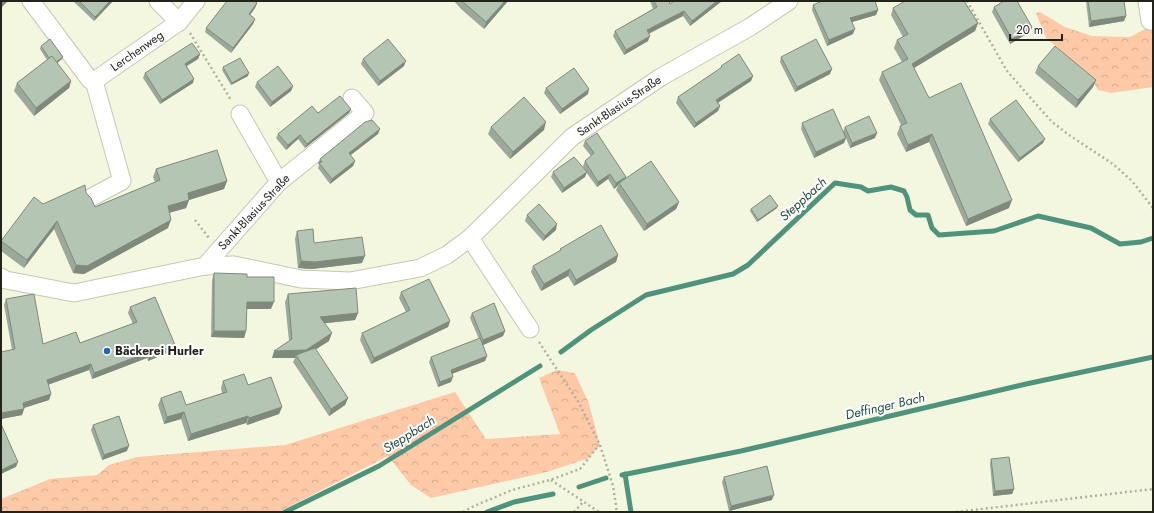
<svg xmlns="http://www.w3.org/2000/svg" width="1154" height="513" font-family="Jost,sans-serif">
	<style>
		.forest { fill: url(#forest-crowns) }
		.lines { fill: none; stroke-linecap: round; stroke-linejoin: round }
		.stream { stroke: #50937c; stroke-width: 5 }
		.minor-casing { stroke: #c5c8b2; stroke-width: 19 }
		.path { stroke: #aeb19f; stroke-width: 2.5; stroke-dasharray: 2 3; stroke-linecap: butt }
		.minor { stroke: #fff; stroke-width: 17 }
		.wall { fill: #9ca99a }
		.shaded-wall { fill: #7f8a7d }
		.building { fill: #b5c5b3; stroke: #7f8a7d }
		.poi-dot { fill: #2564b6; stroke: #fff; stroke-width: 1.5 }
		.labels { text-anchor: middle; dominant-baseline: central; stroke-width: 4; stroke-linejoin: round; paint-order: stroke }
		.street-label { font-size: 12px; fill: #22231b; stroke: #fff }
		.poi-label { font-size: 12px; font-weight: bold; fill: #22231b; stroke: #fff; text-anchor: start }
		.water-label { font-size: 13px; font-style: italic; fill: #254f42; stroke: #fff }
	</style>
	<defs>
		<pattern id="forest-crowns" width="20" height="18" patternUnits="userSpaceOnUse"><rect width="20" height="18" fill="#fec9a6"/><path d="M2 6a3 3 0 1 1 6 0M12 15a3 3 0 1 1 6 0" fill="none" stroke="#d9ac8e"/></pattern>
	</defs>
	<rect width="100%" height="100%" fill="#f4f7e0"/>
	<!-- forest -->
	<g class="forest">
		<polygon points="1040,12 1065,27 1092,36 1130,37 1153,25 1153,87 1111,93 1098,90 1090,77 1057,47 1046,38 1036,13"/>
		<polygon points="557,370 575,373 589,404 600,445 589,458 547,472 431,498 411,485 388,456 279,512 1,512 1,499 50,479 97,475 109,465 137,457 285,445 455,392 486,439 560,434 539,378"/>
	</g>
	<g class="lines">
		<!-- stream -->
		<g class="stream">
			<polyline points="561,352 591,330 646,295 733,274 748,265 835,183 861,187 868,191 891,187 904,191 907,197 910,210 916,215 928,215 932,228 939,235 994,231 1038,216 1091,228 1120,244 1141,242 1153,238"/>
			<polyline points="625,474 631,512"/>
			<polyline points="622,475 741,451 1026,384 1153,357"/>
			<polyline points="579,487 606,478"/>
			<polyline points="285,512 379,466 540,366"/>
			<polyline points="487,512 514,502 553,494"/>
		</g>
		<!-- minor casing -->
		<g class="minor-casing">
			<g id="minor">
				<polyline points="31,1 90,80 94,81 122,181 92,197"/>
				<polyline points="158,1 179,22"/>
				<polyline points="1147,1 1150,21"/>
				<polyline points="94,81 179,22 196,1"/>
				<polyline points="240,114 279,182"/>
				<polyline points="470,238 530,329"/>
				<polyline points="205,266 279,182 365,113 352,98"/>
				<polyline points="1,277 6,280 74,293 205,266 234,265 301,279 350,281 420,268 447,255 470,238 572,137 661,77 750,27 789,1"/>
			</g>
		</g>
		<!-- path -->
		<g class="path">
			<polyline points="967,1 1007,71 1036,104 1052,122 1069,135 1113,164 1132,181 1153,208"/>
			<polyline points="190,33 231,100"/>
			<polyline points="195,220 209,238"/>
			<polyline points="539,342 579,403 600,445 613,486 617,512"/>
			<polyline points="551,480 599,512"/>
			<polyline points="463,512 472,507 512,490 550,480 580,469 599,445"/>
			<polyline points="574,512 584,501"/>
			<polyline points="956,512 1153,489"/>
		</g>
		<!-- minor -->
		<use href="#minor" class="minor"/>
	</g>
	<!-- wall -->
	<g class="wall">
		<polygon points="73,1 113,1 94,21"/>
		<polygon points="454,1 508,1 484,29 461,9"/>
		<polygon points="650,1 669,1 670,4 674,1 722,1 690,26 683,16 649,34 648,41 624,55 613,36 615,31 653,9"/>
		<polygon points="1086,1 1124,1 1126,16 1124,21 1089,27"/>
		<polygon points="257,3 255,8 250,15 255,19 253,24 231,53 205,32 206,28"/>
		<polygon points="813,5 878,10 876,15 852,22 853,34 827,46 812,10"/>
		<polygon points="994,7 1032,27 1030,32 1010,44 992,12"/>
		<polygon points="893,8 978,23 975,31 914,68 929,98 1009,208 966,226 929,142 906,152 897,134 900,126 901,125 879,80 882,72 902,62 894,48 897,40 903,37 891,15"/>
		<polygon points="41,46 62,59 57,63 71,81 69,88 34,116 14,91 17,83 47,60 40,49"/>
		<polygon points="200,54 198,59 187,66 193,83 160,104 143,78 145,73"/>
		<polygon points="781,57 830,74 795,92 780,62"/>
		<polygon points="363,59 404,66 378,86 361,64"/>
		<polygon points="721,66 753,76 751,81 718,103 720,106 718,111 694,128 676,103 678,97 721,68"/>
		<polygon points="1038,66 1096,80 1093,87 1076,108 1035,73"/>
		<polygon points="223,67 248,76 231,85 222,70"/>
		<polygon points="257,82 293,86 291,91 270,107 255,87"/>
		<polygon points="546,88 588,94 560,114 544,93"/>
		<polygon points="351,109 349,113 305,148 298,139 286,150 276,138 278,134 318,113"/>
		<polygon points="990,119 1043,143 1018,162 988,124"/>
		<polygon points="802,123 843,132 845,127 875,138 850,148 846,138 844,143 814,158 801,129"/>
		<polygon points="491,127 544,130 510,159 488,134"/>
		<polygon points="378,134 350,155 355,161 353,166 330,184 318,168 319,165 318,163 320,159"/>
		<polygon points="585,141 625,178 679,202 676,209 644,231 616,190 618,186 614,189 608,179 597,187 586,172 585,177 562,193 551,177 553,172 585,170 583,166 585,161 591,156 583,146"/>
		<polygon points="156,169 227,181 224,189 189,200 186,208 169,213 168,228 84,274 73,273 54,229 24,268 1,251 1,240 43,204 86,193 95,207 155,182 153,177"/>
		<polygon points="777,208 757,222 750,211 751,209"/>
		<polygon points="527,215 556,230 543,241 525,221"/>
		<polygon points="297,231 314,243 362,263 312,269 298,268 295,239"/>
		<polygon points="560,249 618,255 616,262 574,286 568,276 541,291 531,272 533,266 560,251"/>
		<polygon points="214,273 271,309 247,309 246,331 244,338 211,337 212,280"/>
		<polygon points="401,292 450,321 448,327 371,364 360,340 362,333 406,312 399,298"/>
		<polygon points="288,294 358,313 355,320 325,323 329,341 315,350 348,398 345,405 329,416 293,362 295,358 272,358 289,341 285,302"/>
		<polygon points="6,299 43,344 80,343 133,324 128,313 130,307 172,351 148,361 147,358 92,379 89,370 48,385 51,394 49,400 24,408 22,415 1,419 1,352 12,350 4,305"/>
		<polygon points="472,313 505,331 503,336 483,345 487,356 485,361 452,374 451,382 438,387 429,362 431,357 479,339 470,318"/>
		<polygon points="223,381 248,385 282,407 279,414 247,425 246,423 188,441 181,419 164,424 158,405 161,398 186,405 222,393 221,388"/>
		<polygon points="93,425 127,451 102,460 91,430"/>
		<polygon points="991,459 1014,489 1012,494 993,496 990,464"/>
		<polygon points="724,477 772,500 729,511 722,482"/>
	</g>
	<!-- shaded-wall -->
	<g class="shaded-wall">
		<polygon points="4,1 8,1 1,8 1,4"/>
		<polygon points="110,1 113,1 94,21 95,17"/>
		<polygon points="505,1 508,1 484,29 486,22"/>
		<polygon points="717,1 722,1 690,26 692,21"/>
		<polygon points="257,3 255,8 247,19 249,14"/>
		<polygon points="878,10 876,15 849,23 850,18"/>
		<polygon points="684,11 683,16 645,35 647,30"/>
		<polygon points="1126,16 1124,21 1089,27 1091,21"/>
		<polygon points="255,19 253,24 231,53 233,48"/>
		<polygon points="978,23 975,31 909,71 912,64"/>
		<polygon points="1032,27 1030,32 1010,44 1012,39"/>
		<polygon points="855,29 853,34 827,46 829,40"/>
		<polygon points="650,36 648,41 624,55 626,50"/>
		<polygon points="200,54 198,59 183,68 185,64"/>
		<polygon points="63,57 62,59 53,66 53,64"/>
		<polygon points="406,61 404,66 378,86 380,81"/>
		<polygon points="832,69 830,74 795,92 797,87"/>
		<polygon points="249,73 248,76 231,85 232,83"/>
		<polygon points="753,76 751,81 714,105 716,100"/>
		<polygon points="194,79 193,83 160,104 162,100"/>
		<polygon points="1096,80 1093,87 1076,108 1078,100"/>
		<polygon points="71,81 69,88 34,116 36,108"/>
		<polygon points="293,86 291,91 270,107 272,102"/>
		<polygon points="589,89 588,94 560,114 562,109"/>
		<polygon points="720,106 718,111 694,128 696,123"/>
		<polygon points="351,109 349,113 305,148 307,144"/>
		<polygon points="546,122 544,130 510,159 513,152"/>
		<polygon points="380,129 378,134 347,158 349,153"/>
		<polygon points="877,133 875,138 850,148 852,143"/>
		<polygon points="932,134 929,142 906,152 908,145"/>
		<polygon points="300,135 298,139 286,150 288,145"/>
		<polygon points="846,138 844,143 814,158 816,152"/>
		<polygon points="1045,139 1043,143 1018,162 1020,158"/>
		<polygon points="355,161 353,166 330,184 332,179"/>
		<polygon points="587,172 585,177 562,193 564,188"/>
		<polygon points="610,174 608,179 597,187 598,182"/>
		<polygon points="626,177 624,182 619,183 617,186 614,189 616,183"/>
		<polygon points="227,181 224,189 189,200 186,208 165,214 168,206 188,193"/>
		<polygon points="1012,200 1009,208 966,226 968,219"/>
		<polygon points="679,202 676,209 644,231 647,224"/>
		<polygon points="778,206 777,208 757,222 758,220"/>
		<polygon points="171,220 168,228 84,274 73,273 76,265"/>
		<polygon points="57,221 54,229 24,268 27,260"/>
		<polygon points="557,224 556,230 543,241 545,236"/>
		<polygon points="618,255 616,262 574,286 576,280"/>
		<polygon points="365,256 362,263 312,269 298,268 301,261"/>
		<polygon points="570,269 568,276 541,291 544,284"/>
		<polygon points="247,302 274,302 271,309 244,309"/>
		<polygon points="358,313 355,320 318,324 320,317"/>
		<polygon points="450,321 448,327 371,364 374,358"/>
		<polygon points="214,331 246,331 244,338 211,337"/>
		<polygon points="505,331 503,336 481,346 483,340"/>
		<polygon points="332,333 329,341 303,357 296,355 295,358 272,358 274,351"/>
		<polygon points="175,345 172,351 148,361 150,355"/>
		<polygon points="149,352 147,358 92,379 94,373"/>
		<polygon points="487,356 485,361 449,375 451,370"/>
		<polygon points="91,364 89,370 44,386 47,380"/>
		<polygon points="453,377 451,382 438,387 440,382"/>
		<polygon points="51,394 49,400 20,409 23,403"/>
		<polygon points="348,398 345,405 329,416 331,409"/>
		<polygon points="282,407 279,414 247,425 249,418"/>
		<polygon points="24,409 22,415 1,419 1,413"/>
		<polygon points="184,412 181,419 164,424 167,417"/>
		<polygon points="248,416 246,423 188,441 191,434"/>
		<polygon points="129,446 127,451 102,460 104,455"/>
		<polygon points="18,462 16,467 1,474 1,470"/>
		<polygon points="1014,489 1012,494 993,496 995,491"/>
		<polygon points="774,495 772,500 729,511 731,506"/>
	</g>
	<!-- building -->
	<g class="building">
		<polygon points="1,1 4,1 1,4"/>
		<polygon points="79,1 110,1 95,17"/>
		<polygon points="227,1 254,1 257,3 249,14 255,19 233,48 206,28"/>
		<polygon points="462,1 505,1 486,22"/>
		<polygon points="654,1 669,1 670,4 674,1 717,1 692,21 684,11 647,30 650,36 626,50 615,31 657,7"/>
		<polygon points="822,1 875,1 878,10 850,18 855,29 829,40 813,5"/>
		<polygon points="905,1 964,1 978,23 912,64 929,98 961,83 1012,200 968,219 932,134 908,145 900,126 907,123 882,72 908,59 897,40 908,34 893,8"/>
		<polygon points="1004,1 1017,1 1032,27 1012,39 994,7"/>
		<polygon points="1088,1 1124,1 1126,16 1091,21"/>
		<polygon points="50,39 63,57 56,62 52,56 49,58 41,46"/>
		<polygon points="388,39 406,61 380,81 363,59"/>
		<polygon points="816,39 832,69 797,87 781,57"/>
		<polygon points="192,43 200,54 185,64 194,79 162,100 145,73"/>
		<polygon points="1055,46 1096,80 1078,100 1038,66"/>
		<polygon points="739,54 753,76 716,100 720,106 696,123 678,97 722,67 721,66"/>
		<polygon points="52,56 71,81 36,108 17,83"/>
		<polygon points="240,58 249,73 232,83 223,67"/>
		<polygon points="278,66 293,86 272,102 257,82"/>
		<polygon points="574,68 589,89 562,109 546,88"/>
		<polygon points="340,96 351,109 307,144 300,135 288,145 278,134 312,106 318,113"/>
		<polygon points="524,97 546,122 513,152 491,127"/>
		<polygon points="1016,100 1045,139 1020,158 990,119"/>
		<polygon points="833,109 846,138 816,152 802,123"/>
		<polygon points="869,116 877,133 852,143 845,127"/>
		<polygon points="372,120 380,129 349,153 355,161 332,179 319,163 322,162 320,159 365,122"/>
		<polygon points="597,133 626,177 616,183 610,174 598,182 585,161 594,153 585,141"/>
		<polygon points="217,150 227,181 188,193 189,200 168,206 171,220 87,266 76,265 57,221 27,260 1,241 34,197 43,204 85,185 86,193 91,198 95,207 160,180 156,169"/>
		<polygon points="574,157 587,172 564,188 553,172"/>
		<polygon points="651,161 679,202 647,224 619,183"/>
		<polygon points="770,195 778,206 758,220 751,209"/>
		<polygon points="539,204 557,224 545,236 527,215"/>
		<polygon points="601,225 618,255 576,280 570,269 544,284 533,266 561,250 560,249"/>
		<polygon points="313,229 314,243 362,237 365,256 315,262 301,261 297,231"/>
		<polygon points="214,273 247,274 247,277 274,277 274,302 247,302 246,331 214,331"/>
		<polygon points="429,279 450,321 374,358 362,333 410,310 401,292"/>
		<polygon points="356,288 358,313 320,317 332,333 306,350 274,351 292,339 288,294"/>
		<polygon points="34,294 43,344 76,332 80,343 137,322 130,307 155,297 175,345 150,355 149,352 94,373 91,364 47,380 51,394 23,403 24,409 1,413 1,352 15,349 6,299"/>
		<polygon points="494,303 505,331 483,340 472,313"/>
		<polygon points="480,338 487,356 451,370 453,377 440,382 431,357"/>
		<polygon points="315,348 348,398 331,409 296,355"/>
		<polygon points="244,374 248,385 271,377 282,407 249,418 248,416 191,434 184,412 167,417 161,398 181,391 186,405 227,392 223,381"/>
		<polygon points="119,416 129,446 104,455 93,425"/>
		<polygon points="1,424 18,462 1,470"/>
		<polygon points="1009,457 1014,489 995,491 991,459"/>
		<polygon points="767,466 774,495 731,506 724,477"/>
	</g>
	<!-- markers -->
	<circle class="poi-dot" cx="107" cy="351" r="4"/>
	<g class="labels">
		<!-- street labels -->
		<g class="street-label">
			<text transform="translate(137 51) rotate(-35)">Lerchenweg</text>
			<text transform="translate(619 106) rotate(-34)">Sankt-Blasius-Straße</text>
			<text transform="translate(254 212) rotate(-47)">Sankt-Blasius-Straße</text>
		</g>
		<!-- poi labels -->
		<g class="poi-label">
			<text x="115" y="351">Bäckerei Hurler</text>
		</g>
		<!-- water labels -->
		<g class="water-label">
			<text transform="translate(803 199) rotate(-42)">Steppbach</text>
			<text transform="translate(885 406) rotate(-13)">Deffinger Bach</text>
			<text transform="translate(409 434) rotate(-32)">Steppbach</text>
		</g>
	</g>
	<!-- border -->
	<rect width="1154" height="513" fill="none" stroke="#22231b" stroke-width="4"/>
	<!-- scale -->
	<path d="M1010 34v6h52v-6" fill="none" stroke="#22231b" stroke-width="2"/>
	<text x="1016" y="34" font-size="12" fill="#22231b" stroke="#ffffff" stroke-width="3" paint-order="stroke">20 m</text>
</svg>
